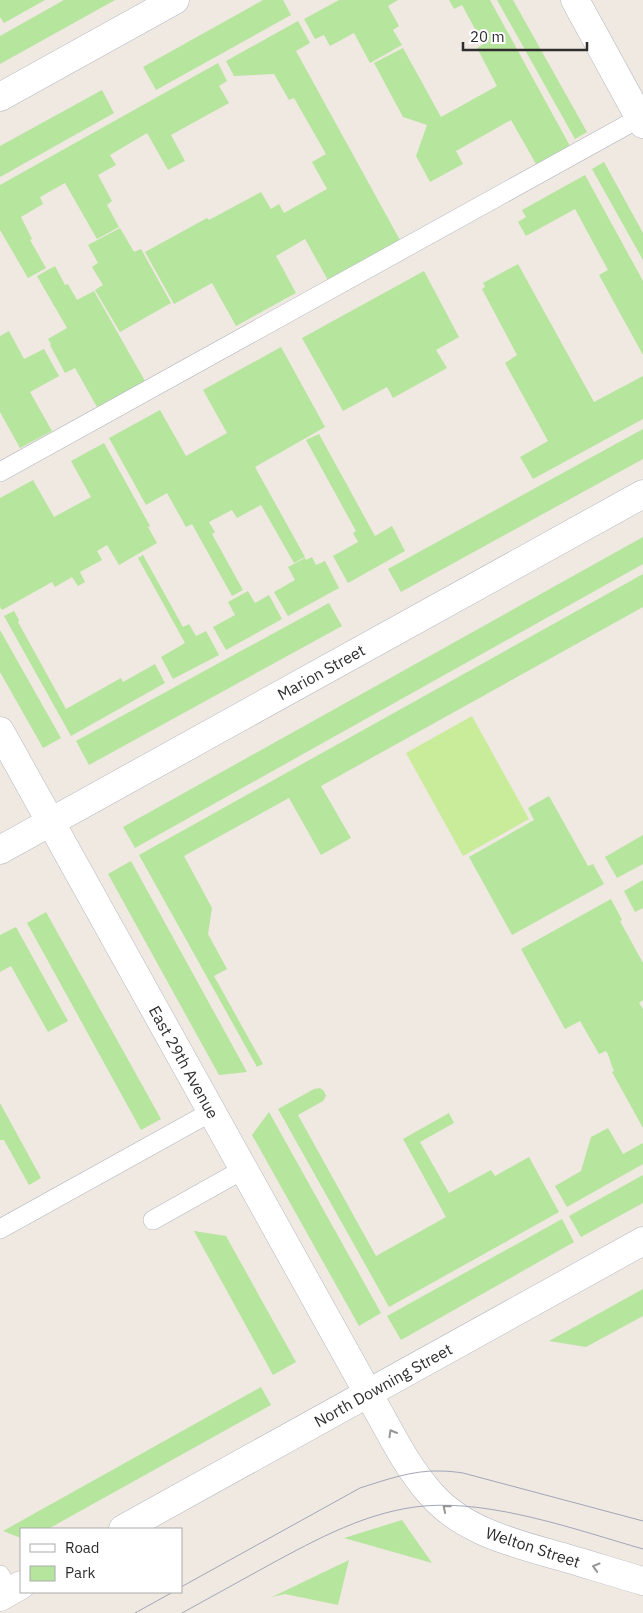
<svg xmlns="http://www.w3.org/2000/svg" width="643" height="1613" font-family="'IBM Plex Sans',sans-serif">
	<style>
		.green { fill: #b6e59e }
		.pitch { fill: #c9ec9a }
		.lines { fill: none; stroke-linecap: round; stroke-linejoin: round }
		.lane-casing { stroke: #b4b7c1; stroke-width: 20 }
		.street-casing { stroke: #b4b7c1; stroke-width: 29 }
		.secondary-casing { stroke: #b4b7c1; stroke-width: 29 }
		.lane { stroke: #fff; stroke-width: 19 }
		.street { stroke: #fff; stroke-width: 28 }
		.secondary { stroke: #fff; stroke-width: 28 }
		.tram { stroke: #a3a6b8; stroke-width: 1 }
		.oneway { stroke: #969696 }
		.labels { text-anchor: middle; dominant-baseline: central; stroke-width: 5; stroke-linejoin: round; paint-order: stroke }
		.street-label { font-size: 16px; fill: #2e2e2e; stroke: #fff }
	</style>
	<rect width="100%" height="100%" fill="#efe9e1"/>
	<!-- green -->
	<g class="green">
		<polygon points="0,0 45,0 4,23 0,17"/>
		<polygon points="64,0 115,0 0,64 0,36"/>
		<polygon points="263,0 283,0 291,15 156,90 143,67"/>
		<polygon points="339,0 398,0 388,6 399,26 393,30 402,45 370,63 354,33 330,46 324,35 315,39 304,19"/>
		<polygon points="449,0 490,0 570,146 536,164 511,120 456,151 463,164 430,182 416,156 427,125 403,117 374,63 403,48 441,117 497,86 477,48 483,44 462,5 454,9"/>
		<polygon points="497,0 513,0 587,132 575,139"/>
		<polygon points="298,21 310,43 296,51 401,242 329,282 305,239 276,256 296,293 236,326 212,283 174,304 145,252 207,218 209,220 261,192 271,209 279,204 284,213 327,189 312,162 326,154 294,98 289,100 274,74 234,76 226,61"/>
		<polygon points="218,63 227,81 219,86 229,103 171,135 185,161 168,170 147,133 110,155 116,165 98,175 112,201 107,205 119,227 97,239 65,183 40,197 43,204 21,217 32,239 30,240 46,268 28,278 0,230 0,185"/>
		<polygon points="102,90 114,113 0,177 0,146"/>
		<polygon points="604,162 643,233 643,260 592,169"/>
		<polygon points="585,175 643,281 643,355 599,275 608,270 575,209 526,236 518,222 526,217 522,210"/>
		<polygon points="120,228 134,252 141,249 171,303 120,332 95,290 103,285 92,267 98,263 88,245"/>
		<polygon points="518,264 594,402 643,376 643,419 533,479 520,457 548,441 505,363 517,355 482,289 485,287 483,283"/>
		<polygon points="55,266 65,285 68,284 77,300 94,291 145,381 97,407 75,368 65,373 50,345 51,344 48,339 67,328 37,276"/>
		<polygon points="424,271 459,337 436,350 447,368 393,398 387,387 343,411 302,338"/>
		<polygon points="9,331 24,359 44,349 59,376 30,392 52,431 20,448 0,412 0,336"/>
		<polygon points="281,347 325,427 255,467 305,557 294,563 261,505 237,518 232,510 209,522 215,532 212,534 243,590 232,596 192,524 186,527 167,493 146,505 109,438 160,410 186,456 227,433 203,390"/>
		<polygon points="643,429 643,459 401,592 388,569"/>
		<polygon points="319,434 375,536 392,526 405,551 348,583 333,556 358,542 353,533 356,531 306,440"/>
		<polygon points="104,443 150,526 148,527 157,543 119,565 107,545 97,551 102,560 80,572 85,582 78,586 72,577 55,587 52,582 2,610 0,607 0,498 33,480 54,517 91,497 71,461"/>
		<polygon points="643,537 643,564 135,848 123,827"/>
		<polygon points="143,555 183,627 189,624 196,636 206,631 219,655 173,679 161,657 185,643 138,558"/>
		<polygon points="312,557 316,565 325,561 339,588 288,616 274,592 295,580 288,567 305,558 306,560"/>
		<polygon points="643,574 643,607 321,786 351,838 321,855 289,798 184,856 212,908 208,934 227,969 214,976 263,1064 257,1067 139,855"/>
		<polygon points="248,591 255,603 269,595 282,619 226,650 213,627 235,615 228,602"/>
		<polygon points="329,603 342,626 89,765 76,741"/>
		<polygon points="14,611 19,620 18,622 66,709 121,678 123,682 155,664 165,683 71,736 4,616"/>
		<polygon points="0,630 61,738 43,748 0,672"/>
		<polygon points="549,796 588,866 593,864 604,884 512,935 469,857 534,820 528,808"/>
		<polygon points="643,835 643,864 617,878 605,857"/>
		<polygon points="131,861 247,1072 219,1075 108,874"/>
		<polygon points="643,880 643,908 635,912 624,891"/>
		<path d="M611 899 622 920 620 921 643 963V1000L639 1003 643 1009V1128L612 1072 614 1071C610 1063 610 1057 606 1051L599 1054 580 1021 565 1029 521 949Z"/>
		<polygon points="46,912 161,1119 141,1130 27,923"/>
		<polygon points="16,927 68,1021 48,1032 11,966 0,972 0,935"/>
		<polygon points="320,1088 324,1091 326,1096 323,1101 298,1115 376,1256 446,1217 403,1139 449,1113 454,1123 420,1142 449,1193 491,1170 495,1176 529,1157 559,1212 389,1307 278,1109 314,1089"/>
		<polygon points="0,1103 41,1178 29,1185 4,1140 0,1140"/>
		<polygon points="269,1112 381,1313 359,1326 252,1135"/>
		<polygon points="608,1128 623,1154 643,1143 643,1164 567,1207 555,1186 581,1171 591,1137"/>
		<polygon points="643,1175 643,1203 581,1237 569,1216"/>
		<polygon points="562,1219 574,1242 401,1340 387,1316"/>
		<polygon points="194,1231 226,1236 296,1362 273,1375"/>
		<polygon points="643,1289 643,1316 586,1347 549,1341"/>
		<polygon points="261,1387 271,1405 48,1529 21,1529 21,1538 3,1531"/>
		<polygon points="402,1520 432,1563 344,1538"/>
		<polygon points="349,1560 338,1605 285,1594 272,1597"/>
	</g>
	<!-- pitch -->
	<polygon class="pitch" points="472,716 529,819 463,856 406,753"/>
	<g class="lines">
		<!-- lane casing -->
		<g class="lane-casing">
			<g id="lane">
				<polyline points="0,472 643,116"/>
				<polyline points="153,1220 244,1169"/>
				<polyline points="0,1229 211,1112"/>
				<polyline points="0,1575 10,1592"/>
			</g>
		</g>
		<!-- street casing -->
		<g class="street-casing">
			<g id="street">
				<polyline points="0,97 175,0"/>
				<polyline points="0,850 643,494"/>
			</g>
		</g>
		<!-- secondary casing -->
		<g class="secondary-casing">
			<g id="secondary">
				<polyline points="575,0 643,124"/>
				<path d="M0 731 368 1393C387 1426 405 1465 431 1494 463 1531 513 1543 559 1556 587 1564 615 1573 643 1581"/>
				<polyline points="123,1529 643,1241"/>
				<polyline points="0,1597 21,1585"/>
			</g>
		</g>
		<!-- lane -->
		<use href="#lane" class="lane"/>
		<!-- street -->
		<use href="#street" class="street"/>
		<!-- secondary -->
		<use href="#secondary" class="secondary"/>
		<!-- tram -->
		<g class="tram">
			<path d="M181 1587 360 1488C385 1480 413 1470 440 1471 448 1471 456 1472 463 1473L643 1521"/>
			<polyline points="135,1613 173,1592"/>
			<path d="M182 1613C211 1597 240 1581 269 1565 317 1539 368 1511 424 1506 493 1500 577 1530 643 1549"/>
		</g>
	</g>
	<!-- one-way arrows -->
	<defs><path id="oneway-chevron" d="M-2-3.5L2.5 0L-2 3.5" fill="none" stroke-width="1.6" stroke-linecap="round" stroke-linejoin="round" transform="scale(1.25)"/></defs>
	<g class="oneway">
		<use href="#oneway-chevron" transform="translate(392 1433) rotate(-120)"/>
		<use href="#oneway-chevron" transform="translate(446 1508) rotate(-140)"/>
		<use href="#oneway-chevron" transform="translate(596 1567) rotate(-164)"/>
	</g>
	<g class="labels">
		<!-- street labels -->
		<g class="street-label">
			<text transform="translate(321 672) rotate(-29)">Marion Street</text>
			<text transform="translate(184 1062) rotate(61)">East 29th Avenue</text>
			<text transform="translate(383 1385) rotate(-29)">North Downing Street</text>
			<text transform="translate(533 1547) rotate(18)">Welton Street</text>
		</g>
	</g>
	<!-- legend -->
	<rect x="20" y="1528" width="162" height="65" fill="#ffffff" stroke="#ababab"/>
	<rect x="30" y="1544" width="25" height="8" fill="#ffffff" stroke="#ababab"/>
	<text x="65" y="1553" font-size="15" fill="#2e2e2e">Road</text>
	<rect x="30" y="1566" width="25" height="15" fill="#b6e59e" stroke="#ababab"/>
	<text x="65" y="1578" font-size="15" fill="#2e2e2e">Park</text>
	<!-- scale -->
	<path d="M463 42v8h124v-8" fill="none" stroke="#2e2e2e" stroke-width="2.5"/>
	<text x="470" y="42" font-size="15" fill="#2e2e2e" stroke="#ffffff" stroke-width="4" paint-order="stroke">20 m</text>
</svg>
